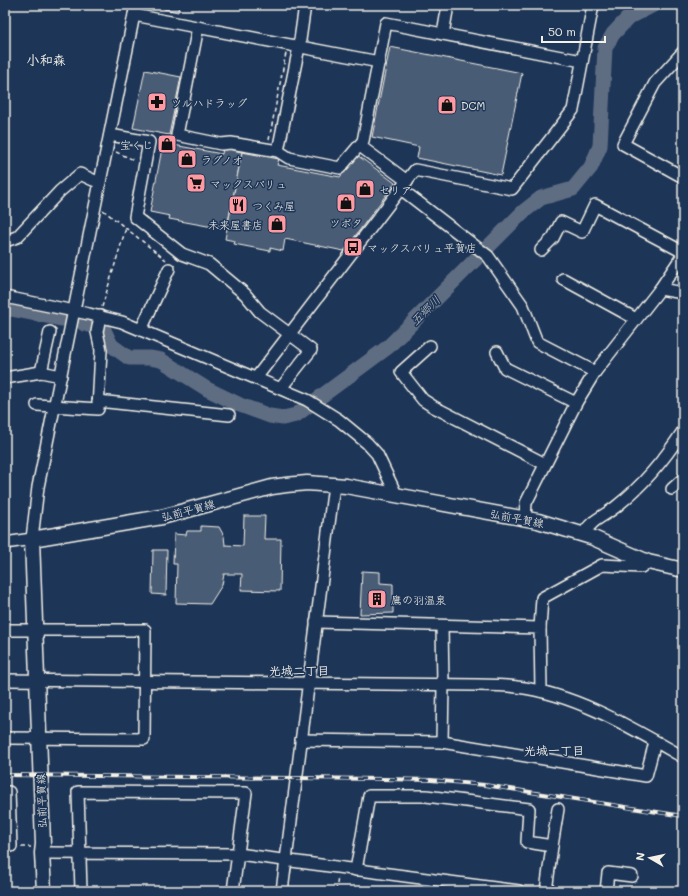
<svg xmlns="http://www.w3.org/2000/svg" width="688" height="896" font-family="Mali,'Klee One',sans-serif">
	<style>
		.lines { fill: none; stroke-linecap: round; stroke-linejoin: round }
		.river { stroke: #5e6d82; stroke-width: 15 }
		.building { fill: #485b74; stroke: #f4f1e8 }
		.minor-casing { stroke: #f4f1e8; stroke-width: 14 }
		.major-casing { stroke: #f4f1e8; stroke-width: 17 }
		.path { stroke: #f4f1e8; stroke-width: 1.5; stroke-dasharray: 4 3; stroke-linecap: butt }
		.minor { stroke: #1d3557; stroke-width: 11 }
		.major { stroke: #1d3557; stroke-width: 14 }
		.rail-casing { stroke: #f4f1e8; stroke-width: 4 }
		.rail { stroke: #1d3557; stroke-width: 2.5; stroke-dasharray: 8; stroke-linecap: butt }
		.labels { text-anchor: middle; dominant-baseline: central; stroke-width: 3; stroke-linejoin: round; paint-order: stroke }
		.poi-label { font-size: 11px; fill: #f4f1e8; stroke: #1d3557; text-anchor: start }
		.street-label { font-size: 11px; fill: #f4f1e8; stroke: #1d3557 }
		.water-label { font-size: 12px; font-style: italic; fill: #c0c3c4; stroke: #1d3557 }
		.neighbourhood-label { font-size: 12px; font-weight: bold; fill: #f4f1e8; stroke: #1d3557 }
		.quarter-label { font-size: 13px; font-weight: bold; fill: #f4f1e8; stroke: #1d3557 }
	</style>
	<rect width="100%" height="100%" fill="#1d3557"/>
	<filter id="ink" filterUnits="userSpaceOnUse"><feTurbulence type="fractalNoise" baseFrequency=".025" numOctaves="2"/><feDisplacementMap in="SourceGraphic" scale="8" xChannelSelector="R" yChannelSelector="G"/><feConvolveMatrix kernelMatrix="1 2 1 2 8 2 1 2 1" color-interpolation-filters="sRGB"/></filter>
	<g filter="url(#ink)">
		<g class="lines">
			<!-- river -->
			<g class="river">
				<polyline points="5,311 11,309 61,319"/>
				<polyline points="84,324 103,328 111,345 129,358 150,358 161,360 207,389 240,405 270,416 283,418 296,415 388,347 523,212 541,198 573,189 591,167 600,146 605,48 613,34 628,18 653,5"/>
			</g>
		</g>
		<!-- building -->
		<g class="building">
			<polygon points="165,5 179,5 178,12 164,9"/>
			<polygon points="390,47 522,73 501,175 417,158 419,147 372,137"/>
			<polygon points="145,70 181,77 169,135 133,128"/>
			<polygon points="163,143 222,154 223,148 242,152 227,227 214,224 213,227 169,219 170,216 150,212"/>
			<polygon points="242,152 279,159 277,165 340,177 357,155 395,183 344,251 285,239 283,251 270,248 270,251 234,244 235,241 225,239"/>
			<polygon points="244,516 265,516 264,539 281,539 280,591 241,590 242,574 224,574 222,585 210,604 176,603 177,564 173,564 174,534 186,535 187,531 201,531 201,526 219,527 224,536 225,545 243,546"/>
			<polygon points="153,550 167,550 166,595 152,594"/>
			<polygon points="362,571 380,572 380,583 393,584 393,613 360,614"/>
		</g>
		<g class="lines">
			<!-- minor casing -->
			<g class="minor-casing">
				<g id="minor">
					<polyline points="134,15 379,62"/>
					<polyline points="198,27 177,135 221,144 231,143 278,151 289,158 340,168 363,141 386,23 582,61"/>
					<polyline points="443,34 448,5"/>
					<polyline points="683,52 655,83 623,144 683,177"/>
					<polyline points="110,135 149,142 135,217 182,254 209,264 245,294 260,312 311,350 281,388"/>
					<polyline points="360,146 407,181"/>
					<polyline points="278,151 299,47 305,5"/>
					<polyline points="401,189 488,256 523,306 537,342 595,372"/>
					<polyline points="5,241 17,237 60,191 80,174 93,180 100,182"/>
					<polyline points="541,250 553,238 561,222 582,232 595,205 683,252"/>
					<polyline points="563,279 636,319"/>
					<polyline points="660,289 683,293"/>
					<polyline points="5,297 89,314 122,322 307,400 339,420 367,443 377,454 394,490 394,495"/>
					<polyline points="141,330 169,269"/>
					<polyline points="430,346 401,372 423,400 434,407 545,464"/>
					<polyline points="497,352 505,368 576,403"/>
					<polyline points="41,372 50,332"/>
					<polyline points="5,378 41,372 61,376"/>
					<polyline points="256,378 415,170 512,189 573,110 593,5"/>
					<polyline points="98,401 229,415"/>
					<polyline points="37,405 98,409 101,350 97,332 100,316"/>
					<polyline points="672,489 683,479"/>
					<polyline points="525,519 526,503 576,403 595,372 660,289 683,255"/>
					<path d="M584 534C590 520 607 515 618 505 642 486 666 457 683 431"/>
					<polyline points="5,543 32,539 38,487 136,5"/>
					<polyline points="316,622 540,628 541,691"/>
					<polyline points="540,628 542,598 602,565 641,567 648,562"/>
					<polyline points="5,630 145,630 144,739 5,738"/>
					<path d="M5 680 477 685C491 685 504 685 517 687 576 694 632 728 683 757"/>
					<polyline points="301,740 442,742 646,776 655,742"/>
					<polyline points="442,742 443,684 442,626"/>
					<polyline points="5,792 9,792 11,846 5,847"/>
					<polyline points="552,846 558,809"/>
					<polyline points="42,853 238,854 519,891"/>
					<polyline points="356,870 369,796 426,796 529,809 527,842 552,846 546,891"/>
					<polyline points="81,891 78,792 246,793 233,891"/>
					<polyline points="282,891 334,485"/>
					<polyline points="606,891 608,873 632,876"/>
				</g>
			</g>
			<!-- major casing -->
			<g class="major-casing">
				<polyline id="major" points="44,891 42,853 43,844 32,539 162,517 272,487 286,485 307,483 346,486 538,521 591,537 648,562 683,570"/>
			</g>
			<!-- path -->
			<g class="path">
				<polyline points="269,140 286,53"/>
				<polyline points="116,152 134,160"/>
				<polyline points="103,210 166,260"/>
				<polyline points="102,307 126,228"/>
				<polyline points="21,847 31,847"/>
				<polyline points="336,891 338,877"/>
			</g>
			<!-- minor -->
			<use href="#minor" class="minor"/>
			<!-- major -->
			<use href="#major" class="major"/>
			<!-- rail casing -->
			<g class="rail-casing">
				<polyline id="rail" points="5,775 383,779 431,780 485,785 683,816"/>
			</g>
			<!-- rail -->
			<use href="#rail" class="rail"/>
		</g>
	</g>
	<!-- icons -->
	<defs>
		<g id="pharmacy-square" transform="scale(1)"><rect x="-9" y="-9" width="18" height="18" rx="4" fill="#ff9aa2" stroke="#1d3557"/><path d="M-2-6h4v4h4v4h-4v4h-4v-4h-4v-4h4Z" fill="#111"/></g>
		<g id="shop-square" transform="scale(1)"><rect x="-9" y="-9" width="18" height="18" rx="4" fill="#ff9aa2" stroke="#1d3557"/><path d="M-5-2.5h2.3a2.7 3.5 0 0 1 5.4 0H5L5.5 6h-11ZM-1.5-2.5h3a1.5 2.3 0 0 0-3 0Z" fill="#111"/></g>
		<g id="supermarket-square" transform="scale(1)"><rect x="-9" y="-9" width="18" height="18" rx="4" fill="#ff9aa2" stroke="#1d3557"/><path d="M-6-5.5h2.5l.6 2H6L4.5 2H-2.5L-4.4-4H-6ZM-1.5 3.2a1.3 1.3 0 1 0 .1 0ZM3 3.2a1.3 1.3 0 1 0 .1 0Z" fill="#111"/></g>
		<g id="restaurant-square" transform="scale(1)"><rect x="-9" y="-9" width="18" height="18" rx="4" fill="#ff9aa2" stroke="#1d3557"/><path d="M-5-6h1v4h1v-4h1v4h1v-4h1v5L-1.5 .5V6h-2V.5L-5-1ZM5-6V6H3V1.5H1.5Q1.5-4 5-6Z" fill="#111"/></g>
		<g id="bus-square" transform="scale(1)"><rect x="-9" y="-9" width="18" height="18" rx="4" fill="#ff9aa2" stroke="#1d3557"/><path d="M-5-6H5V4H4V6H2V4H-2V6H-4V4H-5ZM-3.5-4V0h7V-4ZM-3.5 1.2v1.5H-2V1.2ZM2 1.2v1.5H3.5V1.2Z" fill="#111"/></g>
		<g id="building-square" transform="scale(1)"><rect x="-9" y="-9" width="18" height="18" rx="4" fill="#ff9aa2" stroke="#1d3557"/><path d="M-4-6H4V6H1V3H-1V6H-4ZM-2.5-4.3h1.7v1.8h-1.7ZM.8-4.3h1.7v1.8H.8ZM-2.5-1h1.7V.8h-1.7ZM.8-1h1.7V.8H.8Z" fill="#111"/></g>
	</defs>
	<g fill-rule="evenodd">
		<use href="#pharmacy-square" x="157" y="102"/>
		<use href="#shop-square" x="447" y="105"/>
		<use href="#shop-square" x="167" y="144"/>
		<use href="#shop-square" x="187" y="159"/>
		<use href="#supermarket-square" x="196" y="183"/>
		<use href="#shop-square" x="365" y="189"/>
		<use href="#shop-square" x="346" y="203"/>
		<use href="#restaurant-square" x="238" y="205"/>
		<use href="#shop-square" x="277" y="224"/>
		<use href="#bus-square" x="353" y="247"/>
		<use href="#building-square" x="377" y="599"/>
	</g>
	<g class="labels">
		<!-- poi labels -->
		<g class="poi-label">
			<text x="171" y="102">ツルハドラッグ</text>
			<text x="461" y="105">DCM</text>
			<text x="153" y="144" text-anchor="end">宝くじ</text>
			<text x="201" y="159">ラグノオ</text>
			<text x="210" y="183">マックスバリュ</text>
			<text x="379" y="189">セリア</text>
			<text x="252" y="205">つくみ屋</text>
			<text x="346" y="222" text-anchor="middle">ツボタ</text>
			<text x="263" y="224" text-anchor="end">未来屋書店</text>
			<text x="367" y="247">マックスバリュ平賀店</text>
			<text x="391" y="599">鷹の羽温泉</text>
		</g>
		<!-- street labels -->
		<g class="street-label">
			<text transform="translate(188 510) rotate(-15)">弘前平賀線</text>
			<text transform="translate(517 518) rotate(11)">弘前平賀線</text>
			<text transform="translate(41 801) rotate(-92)">弘前平賀線</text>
		</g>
		<!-- water labels -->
		<g class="water-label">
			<text transform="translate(425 310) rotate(-45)">五郷川</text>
		</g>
		<!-- neighbourhood labels -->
		<g class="neighbourhood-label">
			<text x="299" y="670">光城二丁目</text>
			<text x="554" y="750">光城一丁目</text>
		</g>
		<!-- quarter labels -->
		<g class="quarter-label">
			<text x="46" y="59">小和森</text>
		</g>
	</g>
	<!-- margin -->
	<rect width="688" height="896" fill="none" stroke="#1d3557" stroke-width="20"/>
	<rect x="10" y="10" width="668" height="876" fill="none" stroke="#f4f1e8" stroke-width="1.5" filter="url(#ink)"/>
	<!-- north arrow -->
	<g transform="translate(650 858) rotate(279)" stroke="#1d3557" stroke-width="3" paint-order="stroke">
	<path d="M0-3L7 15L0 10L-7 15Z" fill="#f4f1e8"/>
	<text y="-6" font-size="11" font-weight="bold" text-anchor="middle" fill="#f4f1e8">N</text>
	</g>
	<!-- scale -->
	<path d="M542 36v6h63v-6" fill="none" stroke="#f4f1e8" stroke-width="2"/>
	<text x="548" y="36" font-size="12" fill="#f4f1e8" stroke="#1d3557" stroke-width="3" paint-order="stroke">50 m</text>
</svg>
